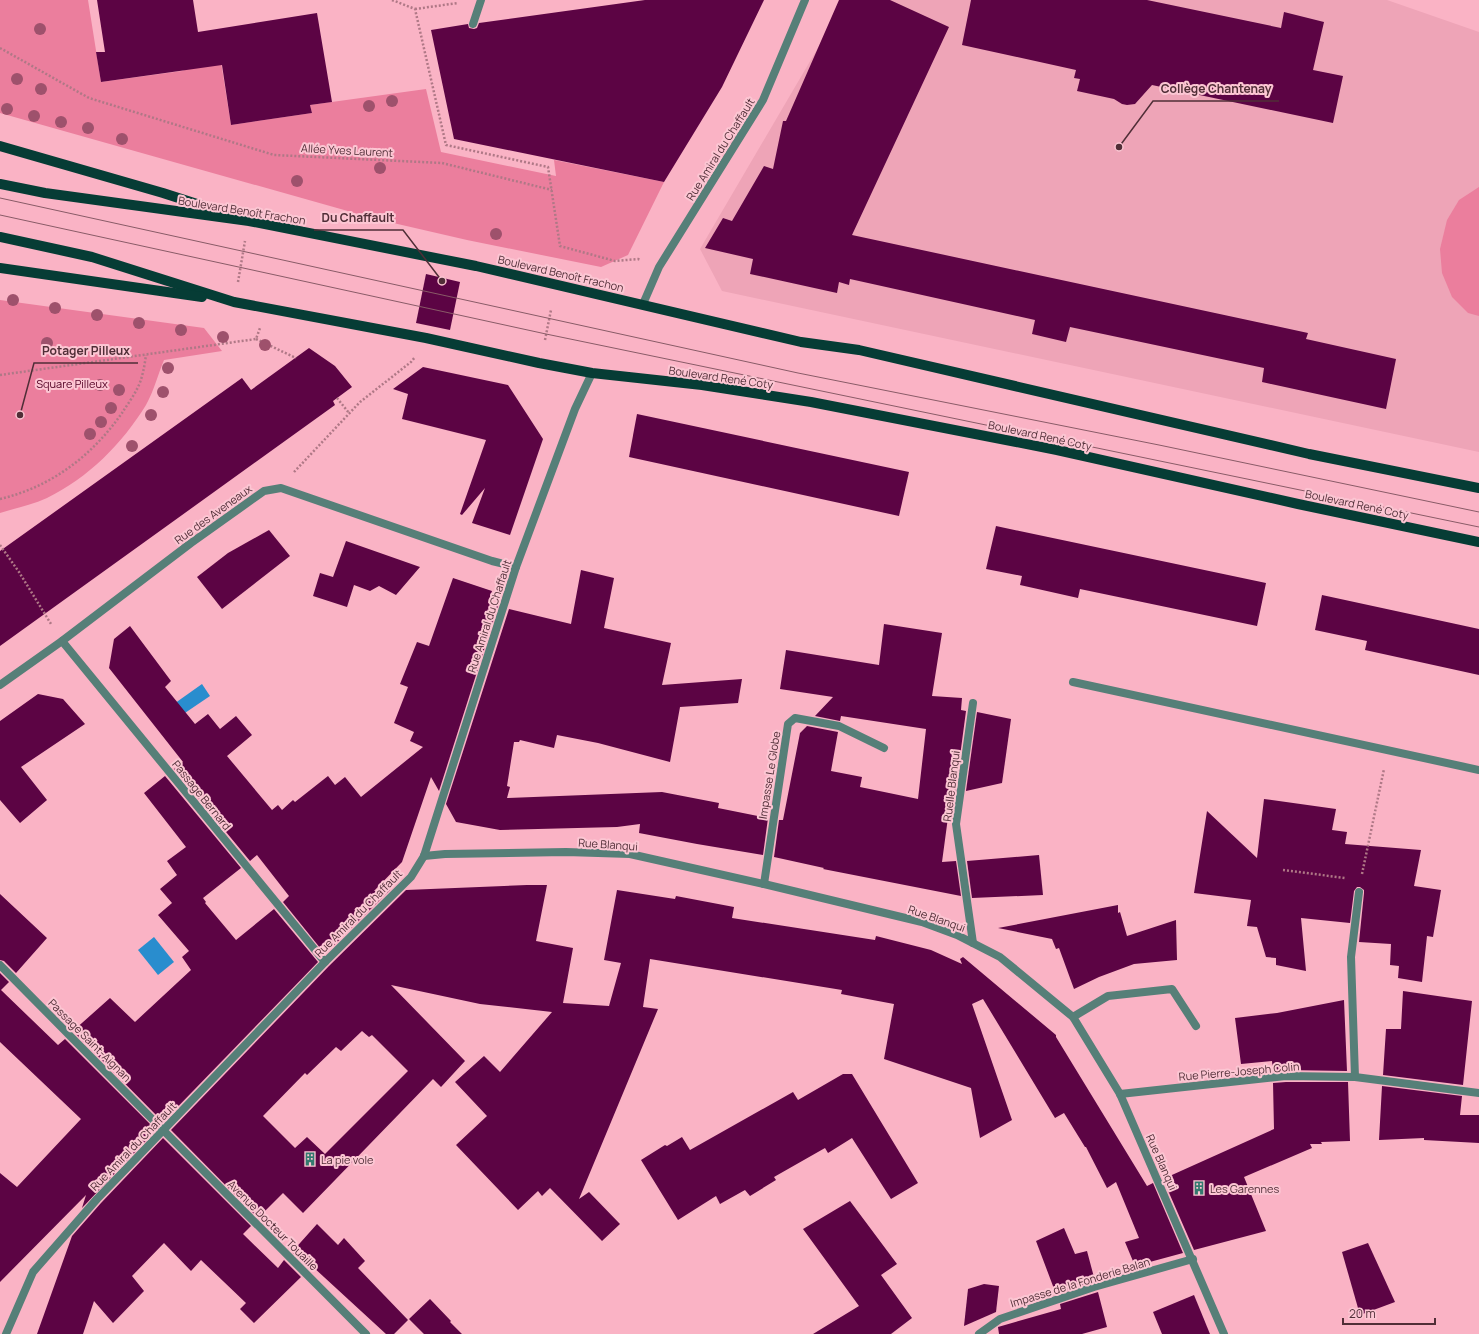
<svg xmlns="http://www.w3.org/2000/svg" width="1479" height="1334" font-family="Manrope,sans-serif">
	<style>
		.built { fill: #eea4b7 }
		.green { fill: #eb7e9d }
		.water { fill: #298dce }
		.building { fill: #5c0444; fill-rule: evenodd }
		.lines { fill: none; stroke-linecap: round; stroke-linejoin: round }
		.path { stroke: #af7886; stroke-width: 2.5; stroke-dasharray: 2 2; stroke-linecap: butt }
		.service { stroke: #567f78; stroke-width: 8 }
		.pedestrian { stroke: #567f78; stroke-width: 8 }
		.minor { stroke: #567f78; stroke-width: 8 }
		.primary { stroke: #063c35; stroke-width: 10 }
		.tram { stroke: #895b67; stroke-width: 1 }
		.tree { fill: #9e516c }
		.labels { text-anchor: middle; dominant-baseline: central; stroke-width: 4; stroke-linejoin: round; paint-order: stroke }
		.street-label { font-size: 11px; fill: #502e37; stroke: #fcc6d3 }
		.park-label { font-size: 11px; fill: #530024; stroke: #fcc6d3 }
		.poi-label { font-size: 11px; fill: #502e37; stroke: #fcc6d3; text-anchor: start }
		.leader { fill: none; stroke: #502e37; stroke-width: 1.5 }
		.callout-dot { fill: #502e37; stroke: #fcc6d3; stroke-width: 1.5 }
		.callout-label { font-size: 12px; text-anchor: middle; font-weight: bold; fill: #502e37; stroke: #fcc6d3; stroke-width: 4; stroke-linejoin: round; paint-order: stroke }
	</style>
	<rect width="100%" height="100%" fill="#fab3c5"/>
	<!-- built -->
	<polygon class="built" points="840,0 1387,0 1479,32 1479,452 722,291 700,249 819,46"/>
	<!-- green -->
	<g class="green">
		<polygon points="0,0 88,0 101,82 182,71 220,56 231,125 312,113 310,105 426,89 441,152 556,176 554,160 664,182 628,255 601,267 467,240 376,219 0,113"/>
		<polygon points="1479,187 1479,316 1468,313 1452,297 1442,273 1440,249 1447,220 1459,200"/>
		<path d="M0 300 204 328 222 351 164 360C158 374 154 391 146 405 122 444 88 478 47 498 32 505 15 508 0 513Z"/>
	</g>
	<!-- water -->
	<g class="water">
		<polygon points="202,684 210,696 179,717 171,706"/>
		<polygon points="154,937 174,962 158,975 138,950"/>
	</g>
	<!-- building -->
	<g class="building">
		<polygon points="97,0 193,0 198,32 317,13 332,102 310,105 312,113 231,125 222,65 101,82 96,52 105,52"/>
		<polygon points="645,0 764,0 722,87 664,182 454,139 431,30 468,24 469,28 474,29 477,28 479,23"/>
		<polygon points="839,0 890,0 949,27 852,235 1308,333 1306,339 1396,359 1386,409 1262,382 1264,368 1070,327 1066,342 1032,334 1035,320 850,279 849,285 839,282 837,293 750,274 753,259 705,248 723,218 732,221 764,166 773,169 783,121 786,121"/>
		<polygon points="971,0 1147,0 1281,28 1284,12 1324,22 1313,70 1343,76 1333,123 1152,85 1135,104 1127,105 1122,104 1114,99 1077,91 1080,79 1074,78 1076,70 962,45"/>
		<polygon points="426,274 460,282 450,330 416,323"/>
		<polygon points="309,348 335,366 352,387 333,401 335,405 0,646 0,551 242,378 251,390"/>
		<polygon points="423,367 508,385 543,439 510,535 472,523 485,488 462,515 460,514 486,440 402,419 408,394 393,389"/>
		<polygon points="637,414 909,472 899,516 629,457"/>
		<polygon points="996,526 1266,583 1257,626 1080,589 1078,598 1020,585 1022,576 986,569"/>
		<polygon points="269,530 290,556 222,609 197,577 228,553"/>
		<polygon points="346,541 420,567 396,595 379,586 370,591 354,585 347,607 313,596 320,573 333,577"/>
		<polygon points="581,570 614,578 604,628 671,643 662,685 742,679 738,703 680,707 670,762 598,743 557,735 554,748 520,740 519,742 514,742 507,786 510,787 507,798 662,792 719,803 718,808 768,818 763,855 697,844 639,833 640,824 617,827 500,830 456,822 446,804 509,609 571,624"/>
		<polygon points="453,578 492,591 488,603 498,606 439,791 431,777 402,862 374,891 390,890 325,954 283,902 289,896 257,855 250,861 174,769 183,762 109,668 114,639 130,626 171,681 165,687 195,724 208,714 220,729 236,716 252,735 227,756 272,810 278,805 282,810 293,800 295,802 328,776 335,785 345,777 361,797 423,747 410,741 414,732 394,723 408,687 400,684 417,642 429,646"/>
		<polygon points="1322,595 1479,629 1479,675 1365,650 1367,641 1315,630"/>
		<polygon points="884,624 942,633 932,696 962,698 961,710 966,711 955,794 951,795 942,862 956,861 961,896 823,869 824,868 774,857 779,820 783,820 800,733 807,726 838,732 831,771 862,777 860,787 918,799 926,729 841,716 840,721 815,716 833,697 780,689 786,650 879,665"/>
		<polygon points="38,694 63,699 85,724 21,767 47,800 20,823 0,800 0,721"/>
		<polygon points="977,712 1011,719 1002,783 966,791"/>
		<polygon points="165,776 241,868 203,898 206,902 205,903 236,940 274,909 318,962 163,1122 73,1031 110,998 135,1022 191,970 182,957 189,951 158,915 172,903 160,889 177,875 167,861 186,847 144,793"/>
		<polygon points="1264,799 1336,809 1332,830 1347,832 1345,844 1421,850 1414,886 1441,890 1433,937 1427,936 1422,982 1398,978 1399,966 1390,965 1391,944 1359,942 1364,893 1364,890 1360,887 1357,887 1354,891 1350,923 1301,918 1306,971 1276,965 1276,958 1266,957 1257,927 1247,926 1251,900 1194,893 1207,811 1257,858"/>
		<polygon points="1039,855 1043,895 972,898 967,861"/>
		<path d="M527 885H547L536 941 573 948 563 1003 609 1006 621 963 604 960 617 890 675 899 676 896 734 907 732 918 875 940 876 936 931 950 962 964 960 959 963 957 1056 1035V1037L1147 1186 1153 1183 1183 1253 1135 1266 1125 1242 1139 1238 1116 1182 1107 1188 1086 1147H1085L1064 1113 1055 1118 983 999 972 1004 1012 1120 980 1138 971 1088 884 1059 894 1004 841 994 842 990 650 959 643 1007 658 1009 579 1199 589 1192 620 1224 602 1241 550 1188 542 1196 538 1191 518 1210 456 1145 487 1116 455 1082 484 1056 500 1072 552 1012 480 1004 391 985 465 1061 441 1087 433 1079 303 1213 283 1193 258 1218 171 1130 329 966 406 890ZM362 1031 369 1037 372 1035 408 1071 325 1154 307 1137 295 1148 263 1116 305 1073 307 1075 336 1047 341 1051Z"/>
		<polygon points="0,894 47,938 16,973 4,961 0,960"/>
		<polygon points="1118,905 1118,913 1120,912 1127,936 1176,920 1177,960 1134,964 1099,977 1074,989 1059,948 1056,949 1052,939 998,928"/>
		<polygon points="0,973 9,982 1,990 58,1045 65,1039 156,1130 82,1208 86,1195 0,1282 0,1173 17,1187 81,1119 0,1042"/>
		<polygon points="1403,991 1472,1001 1463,1085 1383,1075 1386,1029 1401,1029"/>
		<polygon points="1344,1000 1347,1071 1286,1070 1273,1072 1272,1061 1241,1064 1235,1018 1277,1013"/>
		<polygon points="843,1074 852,1074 918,1183 891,1199 852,1138 828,1153 825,1148 774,1177 776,1180 750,1196 745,1190 720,1204 716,1196 678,1220 641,1160 665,1145 667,1146 682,1137 690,1150 793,1092 798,1100"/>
		<polygon points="1286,1082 1348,1082 1350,1141 1321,1142 1322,1144 1310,1144 1312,1148 1244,1177 1266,1231 1194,1250 1163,1179 1274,1129 1273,1083"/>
		<polygon points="1382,1086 1462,1096 1460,1115 1479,1115 1479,1143 1424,1140 1424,1138 1379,1140"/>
		<polygon points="163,1138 251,1226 243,1234 278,1268 284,1260 301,1277 254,1323 240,1309 246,1303 201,1260 191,1271 164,1243 132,1276 144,1291 113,1323 94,1301 83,1334 37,1334 72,1236 101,1203"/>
		<polygon points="850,1201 897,1264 881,1275 912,1318 891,1334 813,1334 859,1306 803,1229"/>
		<polygon points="317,1224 338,1245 344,1238 365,1261 358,1268 408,1320 394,1334 386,1334 312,1266 309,1269 292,1252"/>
		<polygon points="1064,1228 1075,1254 1087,1251 1095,1281 1056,1294 1036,1241"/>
		<polygon points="1368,1243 1395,1302 1360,1315 1342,1252"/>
		<polygon points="984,1284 999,1286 996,1312 964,1326 968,1289"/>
		<polygon points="1098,1292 1107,1327 1082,1334 999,1334 998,1327 1061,1309 1060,1304"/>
		<polygon points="1194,1295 1210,1334 1162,1334 1153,1312"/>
		<polygon points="430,1299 451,1321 450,1322 462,1334 424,1334 409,1319"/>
	</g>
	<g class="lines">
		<!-- path -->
		<g class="path">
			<polyline points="392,0 415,9 446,145 548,167 560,246 615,261 638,259 641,260"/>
			<polyline points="415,9 458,3"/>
			<polyline points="0,48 89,98 274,155 442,163 552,190"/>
			<polyline points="238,282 245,241"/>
			<polyline points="256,339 296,358"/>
			<polyline points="545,340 551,310"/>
			<polyline points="0,375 256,339 260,328"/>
			<polyline points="337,398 349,413"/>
			<polyline points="294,472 360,402 411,362 415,357"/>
			<path d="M0 499C51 487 92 456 122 413 129 402 139 389 142 376 144 369 145 362 146 355"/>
			<polyline points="0,545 19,572 51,624"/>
			<polyline points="1283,870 1345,878"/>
			<polyline points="1362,874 1384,769"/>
		</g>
		<!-- service -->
		<g class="service">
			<polyline points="473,24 481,0"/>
			<polyline points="1073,682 1479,770"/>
			<polyline points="764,884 788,724 795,718 839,726 884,748"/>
			<polyline points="973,943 956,824 973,703"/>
			<polyline points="1073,1017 1108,996 1172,989 1196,1026"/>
			<polyline points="1355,1077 1351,957 1359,892"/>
			<polyline points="979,1334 1000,1319 1094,1287 1193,1259"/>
		</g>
		<!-- pedestrian -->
		<polyline class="pedestrian" points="0,965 164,1131"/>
		<!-- minor -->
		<g class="minor">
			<polyline points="643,304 659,267 763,100 805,0"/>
			<polyline points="62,641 325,962"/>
			<polyline points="0,685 62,641 191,543 264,491 281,488 492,561 516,567"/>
			<polyline points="424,856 445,854 566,852 630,854 764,884 922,922 957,935 1000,957 1073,1017 1120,1094 1224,1334"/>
			<polyline points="1120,1094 1286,1076 1355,1077 1479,1093"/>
			<polyline points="164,1131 366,1334"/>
			<polyline points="6,1334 33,1272 97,1199 325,962 411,877 424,856 516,567 575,409 592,373"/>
		</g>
		<!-- primary -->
		<g class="primary">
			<polyline points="0,146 163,193 225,213"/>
			<polyline points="0,184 45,193 249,221 476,266 801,342 859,350 1309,454 1479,488"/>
			<polyline points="0,237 92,257 234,302 426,338 539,363 592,373 702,385 811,402 1057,450 1298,504 1479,542"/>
			<polyline points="0,268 202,297"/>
		</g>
		<!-- tram -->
		<g class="tram">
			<polyline points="0,198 798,373 1159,445 1479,512"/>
			<polyline points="0,215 546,334 1479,527"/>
		</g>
	</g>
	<!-- trees -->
	<g class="tree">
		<circle cx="40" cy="29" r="6"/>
		<circle cx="17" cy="79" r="6"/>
		<circle cx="41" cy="89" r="6"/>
		<circle cx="392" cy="101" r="6"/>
		<circle cx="369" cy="106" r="6"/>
		<circle cx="7" cy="109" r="6"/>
		<circle cx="34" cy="116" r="6"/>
		<circle cx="61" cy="122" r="6"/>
		<circle cx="88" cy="128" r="6"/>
		<circle cx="122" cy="139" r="6"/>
		<circle cx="380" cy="168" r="6"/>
		<circle cx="297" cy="181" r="6"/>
		<circle cx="496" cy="234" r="6"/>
		<circle cx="13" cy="300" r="6"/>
		<circle cx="55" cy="308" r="6"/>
		<circle cx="97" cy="315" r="6"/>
		<circle cx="139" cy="323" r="6"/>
		<circle cx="181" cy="330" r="6"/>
		<circle cx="223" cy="337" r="6"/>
		<circle cx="47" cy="343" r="6"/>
		<circle cx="265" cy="345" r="6"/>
		<circle cx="168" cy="368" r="6"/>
		<circle cx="100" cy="385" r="6"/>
		<circle cx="119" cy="390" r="6"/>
		<circle cx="163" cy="392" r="6"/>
		<circle cx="111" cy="408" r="6"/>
		<circle cx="151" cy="415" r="6"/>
		<circle cx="101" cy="422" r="6"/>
		<circle cx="90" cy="434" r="6"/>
		<circle cx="132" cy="446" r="6"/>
	</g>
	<!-- icons -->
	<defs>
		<g id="building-bare" transform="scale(1.08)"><path d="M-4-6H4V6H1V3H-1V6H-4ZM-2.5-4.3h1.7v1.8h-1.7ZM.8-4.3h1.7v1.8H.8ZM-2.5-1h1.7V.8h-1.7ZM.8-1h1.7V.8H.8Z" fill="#33796f" stroke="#fcc6d3" stroke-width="2.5" paint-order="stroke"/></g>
	</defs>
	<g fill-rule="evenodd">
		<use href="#building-bare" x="310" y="1159"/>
		<use href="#building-bare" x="1199" y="1188"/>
	</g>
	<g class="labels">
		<!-- street labels -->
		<g class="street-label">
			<text transform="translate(720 149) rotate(-58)">Rue Amiral du Chaffault</text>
			<text transform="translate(347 150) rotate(3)">Allée Yves Laurent</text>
			<text transform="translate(242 210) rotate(9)">Boulevard Benoît Frachon</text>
			<text transform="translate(561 273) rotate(13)">Boulevard Benoît Frachon</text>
			<text transform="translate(721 377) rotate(8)">Boulevard René Coty</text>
			<text transform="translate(1040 435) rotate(12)">Boulevard René Coty</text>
			<text transform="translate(1357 504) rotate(12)">Boulevard René Coty</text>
			<text transform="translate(213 514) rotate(-36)">Rue des Aveneaux</text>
			<text transform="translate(489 616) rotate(-72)">Rue Amiral du Chaffault</text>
			<text transform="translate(769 775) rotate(-81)">Impasse Le Globe</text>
			<text transform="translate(951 786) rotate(-83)">Ruelle Blanqui</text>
			<text transform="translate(202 795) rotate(51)">Passage Bernard</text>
			<text transform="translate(608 844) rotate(4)">Rue Blanqui</text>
			<text transform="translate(358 913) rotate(-45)">Rue Amiral du Chaffault</text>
			<text transform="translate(937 918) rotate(19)">Rue Blanqui</text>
			<text transform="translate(90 1040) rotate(45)">Passage Saint-Aignan</text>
			<text transform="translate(1239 1071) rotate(-5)">Rue Pierre-Joseph Colin</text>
			<text transform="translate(133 1146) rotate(-46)">Rue Amiral du Chaffault</text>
			<text transform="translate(1162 1162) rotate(66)">Rue Blanqui</text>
			<text transform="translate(273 1225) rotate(45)">Avenue Docteur Touaille</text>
			<text transform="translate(1080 1282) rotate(-17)">Impasse de la Fonderie Balan</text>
		</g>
		<!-- park labels -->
		<g class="park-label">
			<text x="72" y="383">Square Pilleux</text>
		</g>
		<!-- poi labels -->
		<g class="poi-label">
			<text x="321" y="1159">La pie vole</text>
			<text x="1210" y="1188">Les Garennes</text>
		</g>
	</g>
	<!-- callouts -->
	<path class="leader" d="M1119 147L1153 101H1279M442 281L403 230H314M20 415L34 363H138"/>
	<g class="callout-dot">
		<circle cx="1119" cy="147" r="4"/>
		<circle cx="442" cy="281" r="4"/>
		<circle cx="20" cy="415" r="4"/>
	</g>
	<g class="callout-label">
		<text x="1216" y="93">Collège Chantenay</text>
		<text x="358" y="222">Du Chaffault</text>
		<text x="86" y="355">Potager Pilleux</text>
	</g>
	<!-- scale -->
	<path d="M1343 1318v6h92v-6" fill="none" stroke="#502e37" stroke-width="2"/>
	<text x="1349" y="1318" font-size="12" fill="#502e37" stroke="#fcc6d3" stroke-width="3" paint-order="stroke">20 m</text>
</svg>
